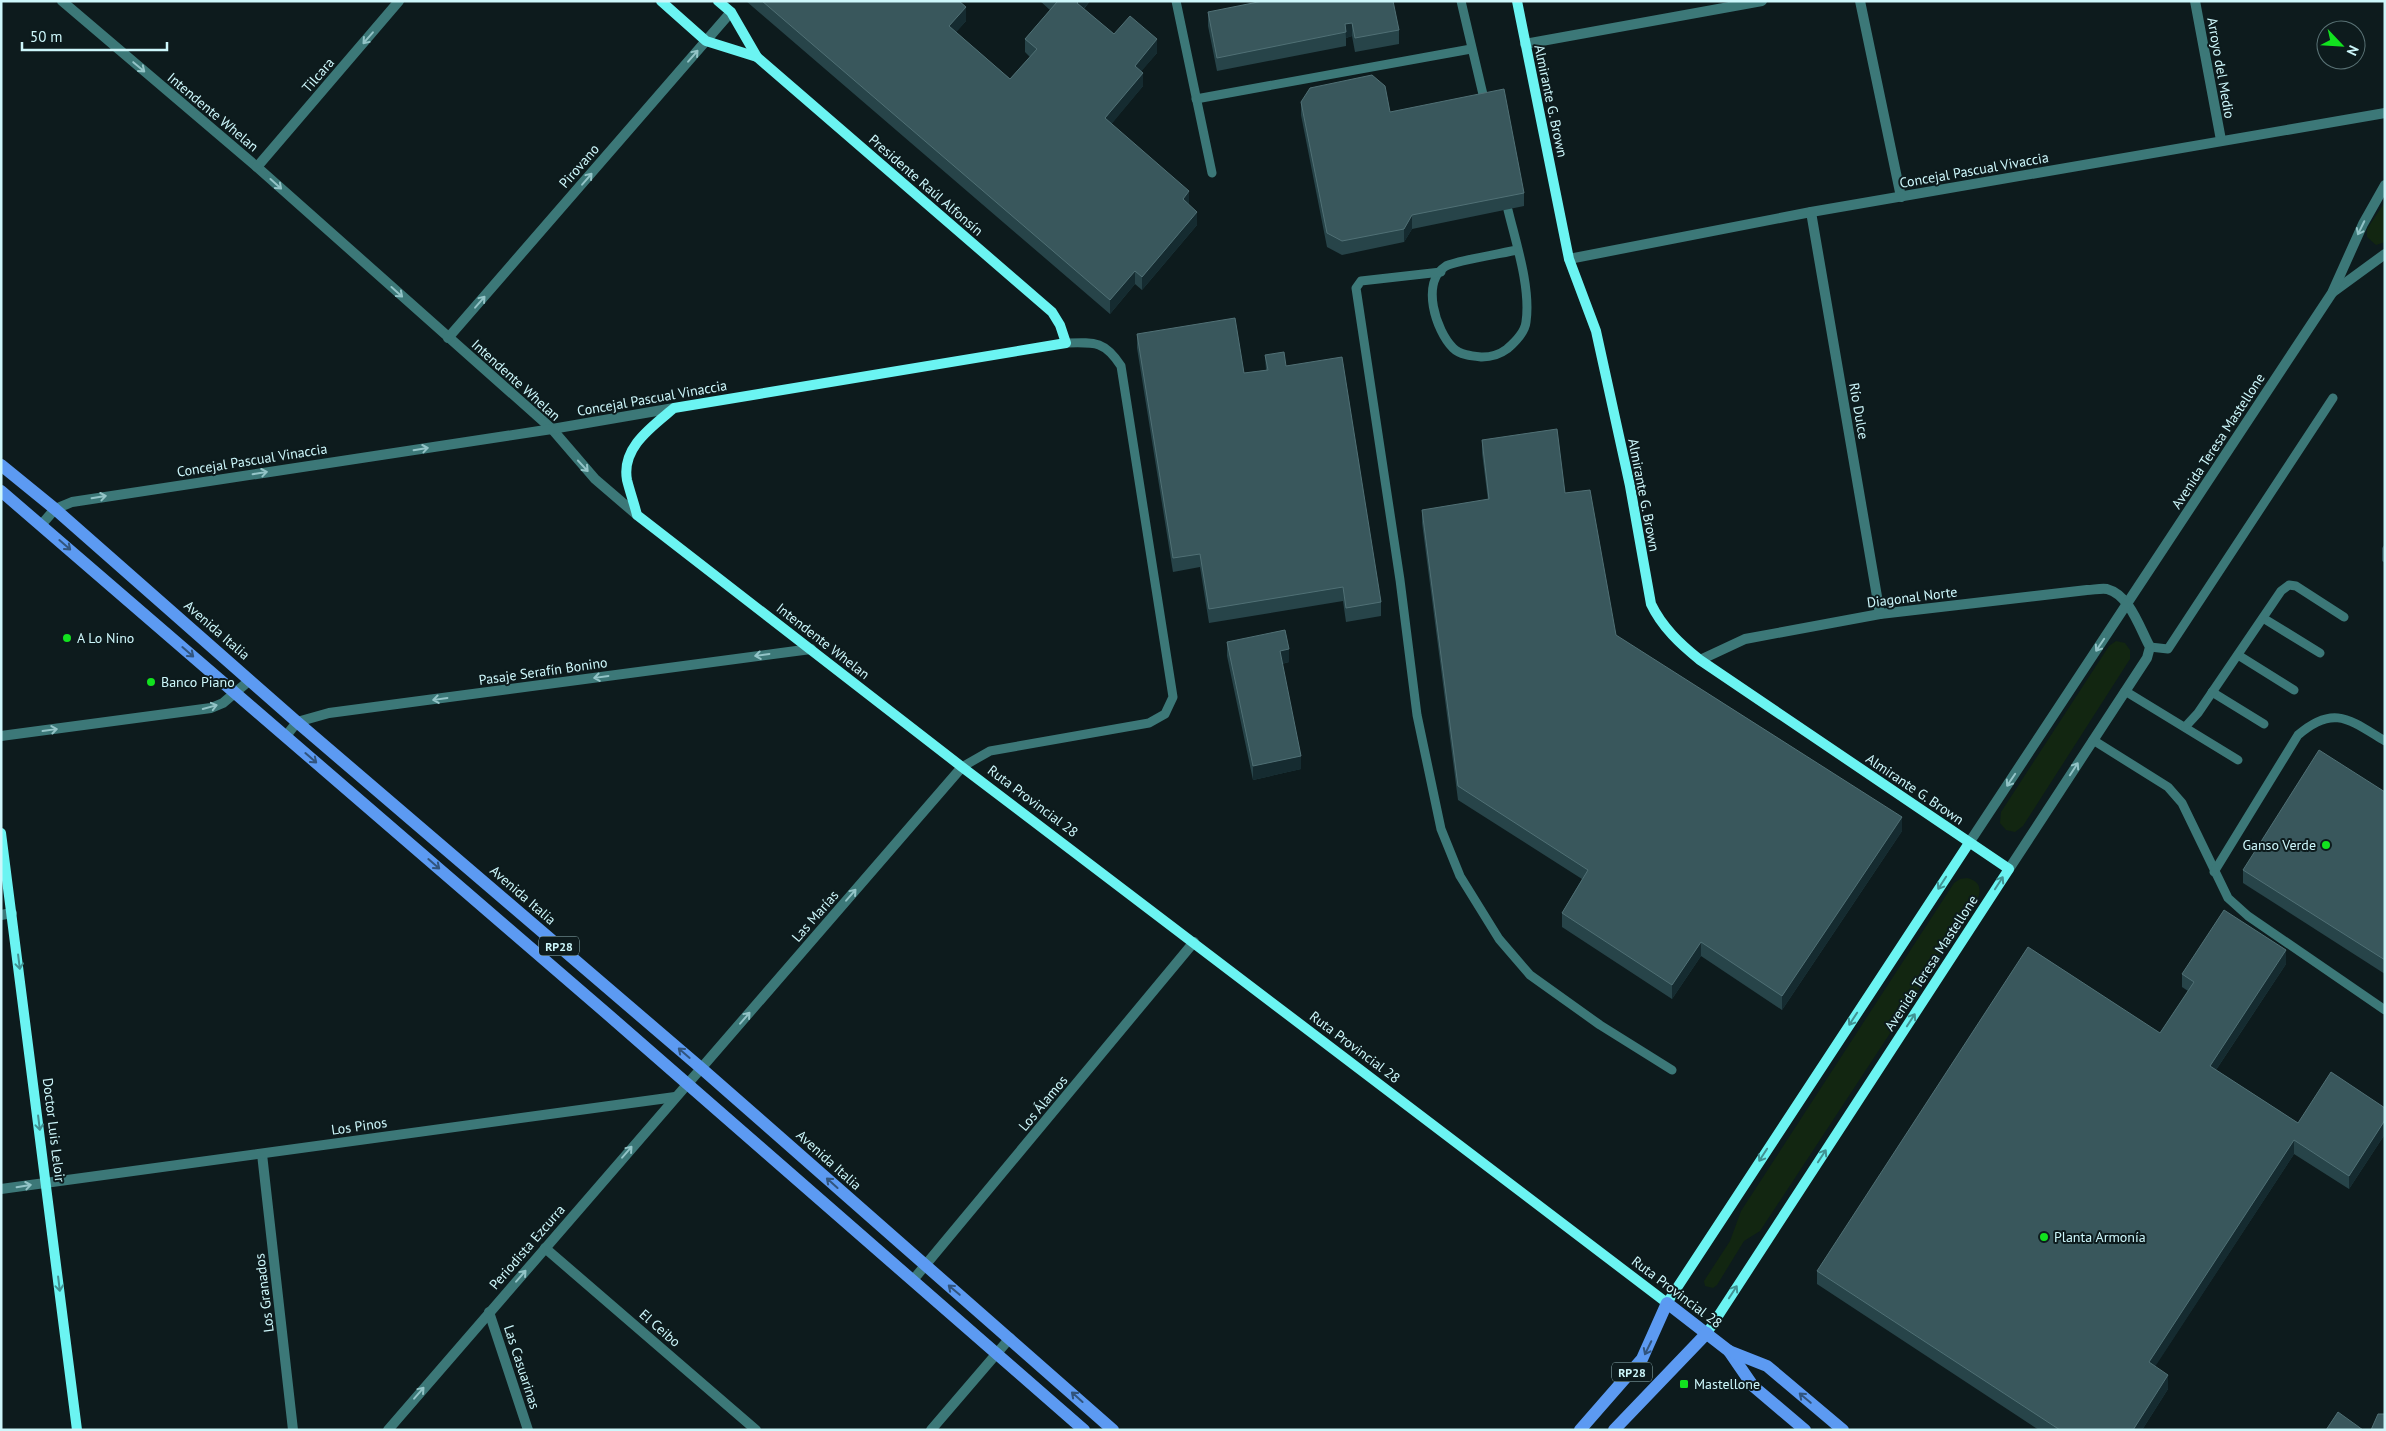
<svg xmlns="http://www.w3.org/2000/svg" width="2386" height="1431" font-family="'PT Sans',sans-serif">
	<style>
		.green { fill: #122611 }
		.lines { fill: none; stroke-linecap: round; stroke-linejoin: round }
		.lane { stroke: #3c7878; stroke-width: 9 }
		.street { stroke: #3c7878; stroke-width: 10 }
		.secondary { stroke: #6bf4f2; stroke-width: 10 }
		.primary { stroke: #5c9af2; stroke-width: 12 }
		.wall { fill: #274449 }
		.shaded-wall { fill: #152b30 }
		.building { fill: #39575c; stroke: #507075 }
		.oneway { stroke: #93c4c7 }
		.oneway2 { stroke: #31547d }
		.oneway3 { stroke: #419292 }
		.poi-dot { fill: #12e21f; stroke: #0d1b1d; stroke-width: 2 }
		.labels { text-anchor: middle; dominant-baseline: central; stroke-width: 4; stroke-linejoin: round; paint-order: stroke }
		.shield { fill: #0d1b1d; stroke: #93b5b8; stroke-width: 1 }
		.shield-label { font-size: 12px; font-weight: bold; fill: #cdf7fb }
		.street-label { font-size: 14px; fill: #cdf7fb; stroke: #0d1b1d }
		.poi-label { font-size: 14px; fill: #cdf7fb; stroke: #0d1b1d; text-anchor: start }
	</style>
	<rect width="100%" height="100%" fill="#0d1b1d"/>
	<!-- green -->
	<g class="green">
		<polygon points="2385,202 2385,242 2376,245 2367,237 2367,229"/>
		<polygon points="2116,641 2125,643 2130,650 2130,659 2023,826 2015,832 2006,830 2000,823 2001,812 2109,646"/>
		<path d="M1967 878C1980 881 1982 889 1977 901L1760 1231 1744 1241 1717 1285 1713 1288 1705 1286 1704 1281 1730 1241 1741 1211 1954 883 1960 879Z"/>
	</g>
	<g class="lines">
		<!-- lane -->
		<g class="lane">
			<polyline points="1176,1 1212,173"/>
			<polyline points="1461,1 1485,103"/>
			<polyline points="1196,99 1471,49"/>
			<path d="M1508 210C1516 243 1531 288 1526 322 1525 332 1514 343 1507 349 1499 355 1491 357 1482 357 1472 356 1460 355 1453 348 1436 331 1420 282 1446 266 1455 261 1504 253 1517 250"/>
			<polyline points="1441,272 1361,281 1356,288 1400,580 1417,715 1441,829 1460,876 1499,939 1530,975 1600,1025 1672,1070"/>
			<polyline points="2263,618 2320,653"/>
			<polyline points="2150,647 2168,649 2333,398"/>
			<polyline points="2238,655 2294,690"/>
			<polyline points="2125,691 2238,760"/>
			<polyline points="2212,692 2264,724"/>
			<polyline points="2186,726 2198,713 2281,591 2289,585 2296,586 2344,617"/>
			<polyline points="2093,740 2168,787 2182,803 2228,898 2248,916 2385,1010"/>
			<path d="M962 767 990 751 1149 723 1165 714 1173 697 1121 366C1105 341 1095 342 1066 343"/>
			<path d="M2214 872 2298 735C2334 704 2350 720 2385 741"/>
		</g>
		<!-- street -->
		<g class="street">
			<polyline points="62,1 257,167 552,429 595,479 637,515"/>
			<polyline points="1860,1 1901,197"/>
			<polyline points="2195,1 2221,140"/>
			<polyline points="1525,44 1762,1"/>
			<polyline points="257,167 399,1"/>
			<polyline points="1811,212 1880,614"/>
			<polyline points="1569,259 1811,212 2385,113"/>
			<polyline points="2333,292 2385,254"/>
			<polyline points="448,338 731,12"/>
			<polyline points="42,524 55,509 72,502 552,429 674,408"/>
			<path d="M1700 660 1745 639 1880 614 2087 590C2093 590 2101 588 2107 589 2130 595 2140 629 2150 647L2147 658 2009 869"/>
			<polyline points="1,736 211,708 223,703 250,680"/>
			<polyline points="286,736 297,722 329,713 811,649"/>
			<polyline points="1969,843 2332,293 2363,224 2385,185"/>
			<polyline points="1,915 12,913"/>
			<polyline points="262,1154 293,1430"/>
			<polyline points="1,1189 675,1097"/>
			<polyline points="545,1248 756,1430"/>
			<polyline points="913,1280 1194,942"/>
			<polyline points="489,1312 528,1430"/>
			<polyline points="388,1430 962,767"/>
			<polyline points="931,1430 1010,1338"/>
		</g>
		<!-- secondary -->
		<g class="secondary">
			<polyline points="661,1 706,41 757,57"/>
			<path d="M718 1 731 12 757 57 1052 312 1060 325 1066 343 674 408C653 426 621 447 627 480 630 492 634 503 637 515L962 767 1667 1303 1969 843"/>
			<path d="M1517 1 1569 259 1596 331 1630 486 1651 604C1662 627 1680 644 1700 660L2009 869 1707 1333"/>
			<polyline points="1,833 77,1430"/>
		</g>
		<!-- primary -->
		<g class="primary">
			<polyline points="1,465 55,509 297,722 701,1068 1113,1430"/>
			<polyline points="1,491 605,1012 1084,1430"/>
			<polyline points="1729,1351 1753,1386 1805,1430"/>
			<polyline points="1580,1430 1642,1359 1667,1303 1729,1351 1767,1366 1843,1430"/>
			<polyline points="1614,1430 1707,1333"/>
		</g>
	</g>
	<!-- wall -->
	<g class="wall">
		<polygon points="746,1 959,1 966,21 956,32 1010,79 1030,57 1025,52 1025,39 1050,10 1040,1 1090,1 1084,9 1114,34 1157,53 1141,71 1143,86 1111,124 1189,205 1197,225 1142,290 1135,284 1110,314"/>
		<polygon points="1263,1 1399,30 1399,44 1355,52 1352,36 1346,38 1346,46 1217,71 1208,26 1208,12"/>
		<polygon points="1301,102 1390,112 1524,193 1524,206 1412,229 1404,242 1342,255 1327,247 1301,115"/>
		<polygon points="1137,334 1244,373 1266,370 1265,355 1286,366 1381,602 1381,616 1346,622 1343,601 1209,623 1200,567 1173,572 1137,348"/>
		<polygon points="1482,440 1565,493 1616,635 1902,831 1782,1010 1701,956 1672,999 1562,927 1562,913 1582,879 1458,800 1422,523 1422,510 1488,500 1482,453"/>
		<polygon points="2385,544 2385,563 2382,561 2382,548"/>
		<polygon points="1227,642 1289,662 1282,664 1301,769 1253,780 1227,656"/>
		<polygon points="2385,792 2385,974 2243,883 2243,870"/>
		<polygon points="2286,964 2216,1070 2298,1123 2385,1108 2385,1134 2349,1189 2294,1154 2155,1366 2168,1389 2142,1430 2039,1430 1817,1284 1817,1271 2160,1033 2188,991 2182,987 2182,974"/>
	</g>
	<!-- shaded-wall -->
	<g class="shaded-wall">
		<polygon points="1079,1 1090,1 1077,16 1077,3"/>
		<polygon points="966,7 966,21 949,40 949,26"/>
		<polygon points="1352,23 1352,36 1346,38 1345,24"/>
		<polygon points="1157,39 1157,53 1135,79 1135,66"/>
		<polygon points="1143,73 1143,86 1105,132 1105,118"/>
		<polygon points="1189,191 1189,205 1183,199"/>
		<polygon points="1197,212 1197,225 1142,290 1142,277"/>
		<polygon points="1412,215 1412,229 1404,242 1404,229"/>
		<polygon points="1135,271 1135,284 1110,314 1110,300"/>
		<polygon points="1289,649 1289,662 1280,664 1280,651"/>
		<polygon points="1301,756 1301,769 1253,780 1253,766"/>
		<polygon points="1902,817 1902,831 1782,1010 1782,996"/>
		<polygon points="1701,942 1701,956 1672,999 1672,985"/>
		<polygon points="2286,950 2286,964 2210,1079 2210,1066"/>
		<polygon points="2385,1120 2385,1134 2349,1189 2349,1176"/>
		<polygon points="2294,1140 2294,1154 2149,1376 2149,1362"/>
		<polygon points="2168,1375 2168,1389 2142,1430 2133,1430"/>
	</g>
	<!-- building -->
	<g class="building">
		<polygon points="762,1 959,1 966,7 949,26 1010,79 1037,49 1025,39 1057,2 1056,1 1079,1 1077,3 1114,34 1130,16 1157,39 1135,66 1143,73 1105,118 1189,191 1183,199 1197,212 1142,277 1135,271 1110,300"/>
		<polygon points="1263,1 1393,1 1399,30 1355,38 1352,23 1345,24 1346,32 1217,58 1208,12"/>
		<polygon points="1372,75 1385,86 1390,112 1504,89 1524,193 1412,215 1404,229 1342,241 1327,233 1301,102 1310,88"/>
		<polygon points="1235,318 1244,373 1268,370 1265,355 1284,352 1286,366 1342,357 1381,602 1346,608 1343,587 1209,609 1200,554 1173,558 1137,334"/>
		<polygon points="1557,429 1565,493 1590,490 1616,635 1902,817 1782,996 1701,942 1672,985 1562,913 1588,870 1458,786 1422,510 1489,499 1482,440"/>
		<polygon points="1285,630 1289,649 1280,651 1301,756 1253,766 1227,642"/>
		<polygon points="2319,750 2385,792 2385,960 2243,870"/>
		<polygon points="2224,910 2286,950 2210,1066 2298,1123 2331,1072 2385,1108 2385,1120 2349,1176 2294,1140 2149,1362 2168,1375 2133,1430 2060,1430 1817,1271 2028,947 2160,1033 2194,982 2182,974"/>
		<polygon points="2338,1412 2363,1430 2326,1430"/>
		<polygon points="2378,1414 2385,1414 2385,1430 2371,1430"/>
	</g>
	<!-- one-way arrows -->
	<defs><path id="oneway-shaft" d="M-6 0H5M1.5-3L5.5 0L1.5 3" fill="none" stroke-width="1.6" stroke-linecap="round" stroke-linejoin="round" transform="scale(1.25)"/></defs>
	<g class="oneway">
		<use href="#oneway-shaft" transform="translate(368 38) rotate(131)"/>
		<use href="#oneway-shaft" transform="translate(693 56) rotate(-49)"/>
		<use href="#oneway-shaft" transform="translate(139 67) rotate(40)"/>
		<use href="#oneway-shaft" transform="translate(587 179) rotate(-49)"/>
		<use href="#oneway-shaft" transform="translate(276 184) rotate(42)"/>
		<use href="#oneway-shaft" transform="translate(2361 228) rotate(116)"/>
		<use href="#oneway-shaft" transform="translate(397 292) rotate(42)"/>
		<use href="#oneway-shaft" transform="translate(480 302) rotate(-49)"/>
		<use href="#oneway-shaft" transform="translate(421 449) rotate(-9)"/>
		<use href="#oneway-shaft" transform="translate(583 466) rotate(47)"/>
		<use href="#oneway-shaft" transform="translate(260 473) rotate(-9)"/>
		<use href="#oneway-shaft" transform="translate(99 497) rotate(-9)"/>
		<use href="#oneway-shaft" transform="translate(2100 645) rotate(124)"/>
		<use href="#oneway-shaft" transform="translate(762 655) rotate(172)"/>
		<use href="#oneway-shaft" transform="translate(601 677) rotate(172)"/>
		<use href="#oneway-shaft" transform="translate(440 699) rotate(172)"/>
		<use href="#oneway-shaft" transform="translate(210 707) rotate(-15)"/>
		<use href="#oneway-shaft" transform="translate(50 730) rotate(-8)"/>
		<use href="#oneway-shaft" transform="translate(2074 769) rotate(-57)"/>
		<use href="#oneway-shaft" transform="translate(2011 780) rotate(124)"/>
		<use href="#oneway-shaft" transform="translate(851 895) rotate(-49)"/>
		<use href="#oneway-shaft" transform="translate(745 1018) rotate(-49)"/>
		<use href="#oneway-shaft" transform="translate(627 1152) rotate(-49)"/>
		<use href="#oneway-shaft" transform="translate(24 1186) rotate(-9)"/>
		<use href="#oneway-shaft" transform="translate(521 1276) rotate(-49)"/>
		<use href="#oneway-shaft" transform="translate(419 1393) rotate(-49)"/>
	</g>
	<g class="oneway2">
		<use href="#oneway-shaft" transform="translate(65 545) rotate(41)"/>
		<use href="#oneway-shaft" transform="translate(188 652) rotate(41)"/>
		<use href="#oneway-shaft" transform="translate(311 758) rotate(41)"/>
		<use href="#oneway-shaft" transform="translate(434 864) rotate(41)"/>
		<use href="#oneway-shaft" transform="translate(684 1053) rotate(-139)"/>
		<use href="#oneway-shaft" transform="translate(832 1183) rotate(-138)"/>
		<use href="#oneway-shaft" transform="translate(954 1290) rotate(-140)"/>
		<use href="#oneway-shaft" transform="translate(1648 1348) rotate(116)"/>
		<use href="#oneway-shaft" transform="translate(1077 1397) rotate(-138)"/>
		<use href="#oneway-shaft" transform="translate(1805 1398) rotate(-140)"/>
	</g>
	<g class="oneway3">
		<use href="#oneway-shaft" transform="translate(1942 883) rotate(123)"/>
		<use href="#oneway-shaft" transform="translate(1999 883) rotate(-57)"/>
		<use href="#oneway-shaft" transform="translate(19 962) rotate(83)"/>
		<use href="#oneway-shaft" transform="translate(1853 1019) rotate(123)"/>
		<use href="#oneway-shaft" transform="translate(1911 1020) rotate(-57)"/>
		<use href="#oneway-shaft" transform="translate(39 1123) rotate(83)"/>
		<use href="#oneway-shaft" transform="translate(1763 1155) rotate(123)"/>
		<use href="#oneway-shaft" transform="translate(1822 1156) rotate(-57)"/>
		<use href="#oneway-shaft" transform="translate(59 1284) rotate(83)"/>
		<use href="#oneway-shaft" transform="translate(1733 1292) rotate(-57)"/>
	</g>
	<!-- markers -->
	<g class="poi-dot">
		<circle cx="67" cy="638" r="5"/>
		<circle cx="151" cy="682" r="5"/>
		<circle cx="2326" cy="845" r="5"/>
		<circle cx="2044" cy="1237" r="5"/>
		<rect x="1679" y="1379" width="10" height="10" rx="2.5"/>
	</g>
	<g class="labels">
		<!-- shield labels -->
		<g class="shield">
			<rect x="539" y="936.5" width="40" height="19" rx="4"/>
			<rect x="1612" y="1362.5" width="40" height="19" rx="4"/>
		</g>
		<g class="shield-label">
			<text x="559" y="946">RP28</text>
			<text x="1632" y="1372">RP28</text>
		</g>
		<!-- street labels -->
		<g class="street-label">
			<text transform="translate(2221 68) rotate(80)">Arroyo del Medio</text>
			<text transform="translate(318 75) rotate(-49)">Tilcara</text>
			<text transform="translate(1551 101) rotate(78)">Almirante G. Brown</text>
			<text transform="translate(213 112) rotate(40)">Intendente Whelan</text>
			<text transform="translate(579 166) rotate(-49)">Pirovano</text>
			<text transform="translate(1974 170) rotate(-10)">Concejal Pascual Vivaccia</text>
			<text transform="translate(926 185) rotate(41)">Presidente Raúl Alfonsín</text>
			<text transform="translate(516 380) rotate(42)">Intendente Whelan</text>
			<text transform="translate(652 398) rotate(-10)">Concejal Pascual Vinaccia</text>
			<text transform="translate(1859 411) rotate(80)">Río Dulce</text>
			<text transform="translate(2218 441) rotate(-57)">Avenida Teresa Mastellone</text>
			<text transform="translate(252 460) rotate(-9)">Concejal Pascual Vinaccia</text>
			<text transform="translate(1644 495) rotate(79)">Almirante G. Brown</text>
			<text transform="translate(1912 597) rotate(-7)">Diagonal Norte</text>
			<text transform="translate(217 630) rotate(41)">Avenida Italia</text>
			<text transform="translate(823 641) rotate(38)">Intendente Whelan</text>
			<text transform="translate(543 671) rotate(-8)">Pasaje Serafín Bonino</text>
			<text transform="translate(1915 789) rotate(34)">Almirante G. Brown</text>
			<text transform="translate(1033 801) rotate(37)">Ruta Provincial 28</text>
			<text transform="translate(523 895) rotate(41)">Avenida Italia</text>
			<text transform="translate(815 916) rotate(-49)">Las Marías</text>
			<text transform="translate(1931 963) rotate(-57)">Avenida Teresa Mastellone</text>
			<text transform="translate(1355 1047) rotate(37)">Ruta Provincial 28</text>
			<text transform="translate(1043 1103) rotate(-50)">Los Álamos</text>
			<text transform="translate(359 1126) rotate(-8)">Los Pinos</text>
			<text transform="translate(54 1130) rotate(83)">Doctor Luis Leloir</text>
			<text transform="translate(829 1160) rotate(42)">Avenida Italia</text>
			<text transform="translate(527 1247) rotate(-49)">Periodista Ezcurra</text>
			<text transform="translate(1677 1292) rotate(37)">Ruta Provincial 28</text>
			<text transform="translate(264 1293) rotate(-97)">Los Granados</text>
			<text transform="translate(660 1328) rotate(41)">El Ceibo</text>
			<text transform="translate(522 1367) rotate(72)">Las Casuarinas</text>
		</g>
		<!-- poi labels -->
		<g class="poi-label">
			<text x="77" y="638">A Lo Nino</text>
			<text x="161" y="682">Banco Piano</text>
			<text x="2316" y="845" text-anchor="end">Ganso Verde</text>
			<text x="2054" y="1237">Planta Armonía</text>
			<text x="1694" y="1384">Mastellone</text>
		</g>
	</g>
	<!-- border -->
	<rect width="2386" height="1431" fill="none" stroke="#cdf7fb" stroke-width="5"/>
	<!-- north arrow -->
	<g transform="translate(2341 45) rotate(115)"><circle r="24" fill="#0d1b1d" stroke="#5a7376"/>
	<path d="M0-4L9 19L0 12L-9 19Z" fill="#12e21f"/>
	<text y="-8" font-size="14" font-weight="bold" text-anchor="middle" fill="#cdf7fb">N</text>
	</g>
	<!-- scale -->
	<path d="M22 42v8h145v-8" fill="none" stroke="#cdf7fb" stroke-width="2.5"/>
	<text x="30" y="42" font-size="15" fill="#cdf7fb" stroke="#0d1b1d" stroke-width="4" paint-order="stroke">50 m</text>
</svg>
